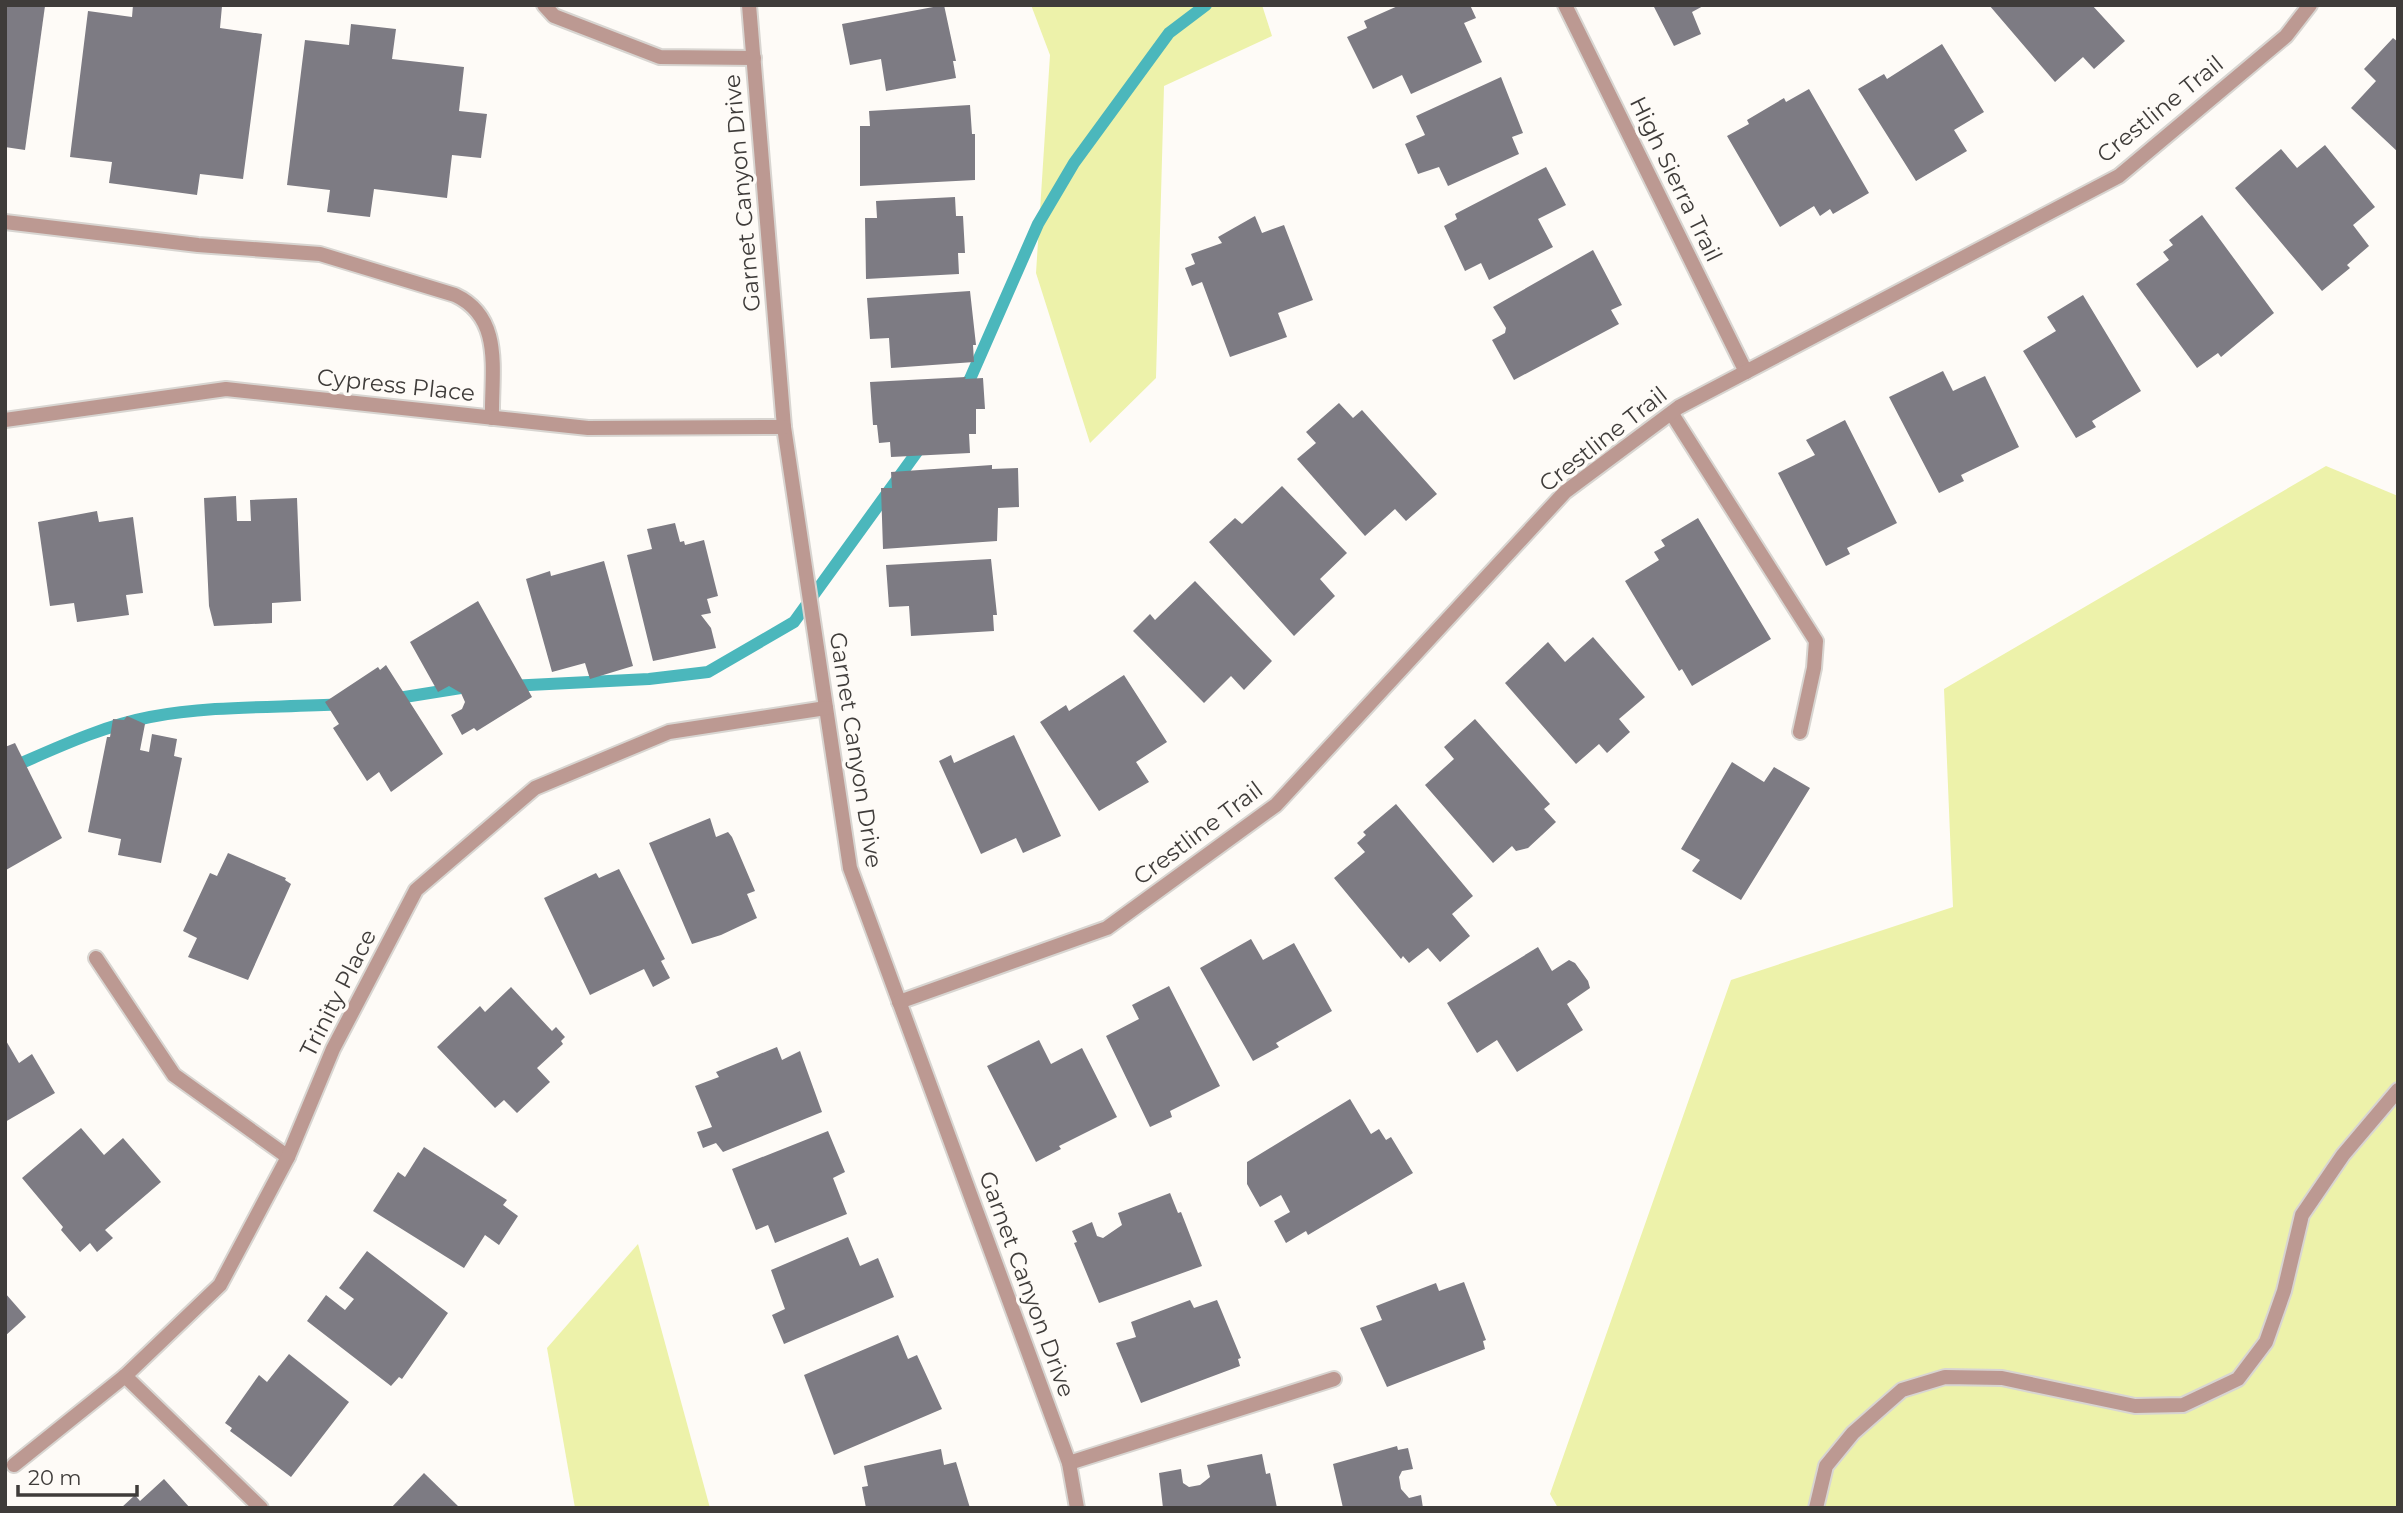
<svg xmlns="http://www.w3.org/2000/svg" width="2403" height="1513" font-family="Montserrat,sans-serif">
	<style>
		.green { fill: #edf2aa }
		.lines { fill: none; stroke-linecap: round; stroke-linejoin: round }
		.stream { stroke: #4bb7bc; stroke-width: 12 }
		.building { fill: #7d7b83 }
		.lane-casing { stroke: #d8d5d1; stroke-width: 18 }
		.street-casing { stroke: #d8d5d1; stroke-width: 18 }
		.lane { stroke: #bc9992; stroke-width: 14 }
		.street { stroke: #bc9992; stroke-width: 14 }
		.labels { text-anchor: middle; dominant-baseline: central; stroke-width: 7; stroke-linejoin: round; paint-order: stroke }
		.street-label { font-size: 23px; fill: #3f3c3a; stroke: #fefbf7 }
	</style>
	<rect width="100%" height="100%" fill="#fefbf7"/>
	<!-- green -->
	<g class="green">
		<polygon points="1031,5 1262,5 1272,36 1164,86 1156,378 1090,443 1036,273 1050,55"/>
		<polygon points="2326,466 2398,496 2398,1508 1558,1508 1550,1494 1731,980 1953,907 1944,689"/>
		<polygon points="638,1244 710,1508 575,1508 547,1348"/>
	</g>
	<g class="lines">
		<!-- stream -->
		<g class="stream">
			<polyline points="961,390 970,379 1038,224 1074,163 1169,33 1206,5"/>
			<polyline points="509,686 649,679 708,672 794,622 922,445"/>
			<polyline points="392,699 467,687"/>
			<path d="M10 768C54 749 102 726 150 717 213 705 279 708 342 704"/>
		</g>
	</g>
	<!-- building -->
	<g class="building">
		<polygon points="5,5 45,6 25,150 5,147"/>
		<polygon points="133,5 222,6 220,28 262,34 243,179 200,174 197,195 109,183 112,162 70,157 88,11 132,17"/>
		<polygon points="944,5 956,61 953,61 956,78 886,91 881,59 850,65 842,24"/>
		<polygon points="1400,5 1470,5 1476,18 1464,23 1482,62 1411,94 1402,75 1373,89 1347,37 1367,28 1364,21"/>
		<polygon points="1653,5 1705,5 1692,12 1701,34 1674,46"/>
		<polygon points="1989,5 2092,5 2125,41 2094,69 2083,57 2055,82"/>
		<polygon points="351,24 396,29 392,59 464,67 459,111 487,114 481,158 452,155 447,198 374,189 370,217 327,212 330,190 287,185 305,40 349,45"/>
		<polygon points="2393,38 2398,42 2398,152 2351,108 2376,81 2364,69"/>
		<polygon points="1942,44 1984,112 1954,130 1967,151 1916,181 1858,89 1884,74 1887,79"/>
		<polygon points="1501,77 1523,133 1512,137 1519,154 1448,186 1439,167 1418,174 1405,144 1425,135 1416,116"/>
		<polygon points="1809,89 1869,193 1833,214 1830,209 1820,216 1814,206 1780,227 1727,136 1749,124 1747,120 1784,98 1786,102"/>
		<polygon points="970,105 972,134 975,134 975,180 860,186 860,126 870,126 869,111"/>
		<polygon points="2325,145 2375,207 2353,225 2369,246 2347,265 2350,268 2322,291 2235,188 2281,149 2297,168"/>
		<polygon points="1546,167 1566,205 1538,219 1553,247 1489,280 1481,263 1465,271 1444,226 1457,219 1455,214"/>
		<polygon points="955,197 956,216 963,216 965,253 958,253 959,274 866,279 865,218 877,218 876,201"/>
		<polygon points="2202,215 2274,313 2221,357 2218,353 2197,368 2136,284 2169,260 2163,252 2173,245 2169,240"/>
		<polygon points="1255,216 1262,233 1284,225 1313,300 1278,313 1287,337 1230,357 1202,282 1192,286 1185,268 1195,264 1191,254 1222,243 1218,237"/>
		<polygon points="1593,250 1622,305 1611,310 1619,324 1514,380 1492,340 1505,333 1506,328 1493,307"/>
		<polygon points="970,291 976,345 973,345 974,362 891,368 889,338 870,339 867,298"/>
		<polygon points="2083,295 2141,391 2092,421 2096,427 2076,438 2023,351 2056,331 2047,317"/>
		<polygon points="1943,371 1953,391 1985,376 2019,447 1961,475 1964,481 1939,493 1889,397"/>
		<polygon points="966,377 965,379 983,378 985,409 976,409 976,434 969,434 970,453 891,457 890,442 879,443 877,425 873,425 870,382"/>
		<polygon points="1339,403 1353,418 1362,410 1437,494 1406,521 1395,509 1365,536 1297,459 1316,443 1306,432"/>
		<polygon points="1845,420 1897,523 1847,548 1850,554 1826,566 1778,473 1815,455 1806,440"/>
		<polygon points="992,465 992,469 1018,468 1019,507 998,508 997,541 883,549 881,488 892,488 891,472"/>
		<polygon points="1282,486 1347,553 1320,579 1335,596 1294,636 1209,542 1235,518 1242,524"/>
		<polygon points="236,496 237,521 251,521 250,500 297,498 301,601 272,603 272,623 214,626 209,606 204,498"/>
		<polygon points="97,511 99,522 133,517 143,593 126,595 129,615 77,622 74,603 50,606 38,522"/>
		<polygon points="1698,518 1771,639 1692,686 1682,669 1679,671 1625,581 1659,560 1654,552 1665,546 1661,540"/>
		<polygon points="675,523 680,542 684,541 685,545 704,540 718,596 707,599 711,613 701,615 711,628 716,648 653,661 627,555 652,549 647,529"/>
		<polygon points="991,559 997,615 993,615 994,631 911,636 909,606 889,607 886,565"/>
		<polygon points="604,561 633,666 590,679 585,663 552,672 526,579 550,571 551,576"/>
		<polygon points="1195,581 1272,661 1244,690 1231,676 1204,703 1133,631 1150,614 1155,620"/>
		<polygon points="478,601 532,697 477,731 474,728 462,735 451,715 462,709 465,702 461,693 449,686 438,692 410,642"/>
		<polygon points="1593,637 1645,697 1619,719 1630,732 1607,753 1599,744 1576,764 1505,683 1548,642 1565,662"/>
		<polygon points="386,665 443,754 391,792 379,772 367,781 333,728 339,724 325,702 378,667 380,670"/>
		<polygon points="1124,675 1167,742 1136,762 1149,782 1099,811 1040,722 1066,705 1069,711"/>
		<polygon points="127,716 145,724 140,750 149,752 152,734 177,739 174,756 182,758 161,863 118,855 121,839 88,832 107,737 110,737 113,719 124,720"/>
		<polygon points="1475,719 1550,804 1544,809 1556,822 1528,848 1516,851 1512,846 1493,863 1425,785 1454,759 1444,747"/>
		<polygon points="1014,735 1061,836 1023,853 1016,838 981,854 939,761 951,755 954,763"/>
		<polygon points="15,743 62,838 6,870 5,747"/>
		<polygon points="1732,762 1764,782 1774,767 1810,788 1741,900 1692,871 1700,860 1681,849"/>
		<polygon points="1396,804 1473,896 1452,914 1470,936 1440,962 1428,948 1409,963 1403,956 1401,959 1334,878 1365,852 1357,843 1366,835 1363,832"/>
		<polygon points="710,818 716,837 728,832 732,837 755,891 747,894 757,918 721,935 692,944 649,843"/>
		<polygon points="228,853 286,878 285,880 291,884 248,980 188,957 197,938 183,931 210,873 217,876"/>
		<polygon points="619,869 665,959 661,961 670,978 653,987 644,969 590,995 544,898 596,873 599,878"/>
		<polygon points="1251,939 1263,960 1294,943 1332,1011 1276,1043 1279,1047 1253,1061 1200,968"/>
		<polygon points="1538,947 1552,971 1569,960 1575,963 1588,981 1590,988 1567,1004 1583,1030 1517,1072 1497,1040 1477,1053 1447,1003"/>
		<polygon points="1169,986 1220,1086 1170,1111 1172,1117 1150,1127 1106,1036 1139,1019 1132,1005"/>
		<polygon points="511,987 552,1031 556,1027 565,1037 561,1041 563,1044 537,1068 550,1082 517,1113 504,1100 495,1108 437,1047 480,1006 485,1012"/>
		<polygon points="5,1039 19,1063 32,1054 55,1093 5,1122"/>
		<polygon points="1039,1040 1051,1064 1082,1048 1117,1117 1059,1146 1061,1149 1036,1162 987,1066"/>
		<polygon points="777,1047 782,1060 800,1051 822,1112 723,1152 716,1143 703,1148 697,1132 712,1127 695,1086 719,1077 716,1072"/>
		<polygon points="1350,1099 1371,1134 1379,1129 1386,1140 1391,1137 1413,1173 1308,1235 1306,1231 1286,1243 1274,1221 1290,1212 1281,1195 1260,1207 1247,1184 1247,1162"/>
		<polygon points="81,1128 104,1155 123,1138 161,1182 105,1230 113,1238 97,1252 90,1243 80,1252 61,1230 63,1227 22,1178"/>
		<polygon points="828,1131 845,1172 833,1178 847,1214 775,1243 768,1225 756,1230 732,1169"/>
		<polygon points="424,1147 507,1200 503,1205 518,1216 499,1245 485,1235 464,1268 373,1211 398,1172 405,1177"/>
		<polygon points="1170,1193 1178,1213 1181,1212 1202,1266 1099,1303 1074,1243 1077,1242 1072,1231 1092,1222 1097,1236 1103,1238 1122,1225 1118,1213"/>
		<polygon points="848,1237 860,1266 878,1258 894,1297 784,1344 772,1315 785,1309 771,1270"/>
		<polygon points="367,1251 448,1313 402,1379 399,1377 391,1386 307,1321 326,1295 345,1310 354,1299 339,1288"/>
		<polygon points="1464,1282 1486,1340 1483,1341 1485,1349 1387,1387 1360,1328 1382,1320 1376,1306 1436,1283 1439,1291"/>
		<polygon points="5,1293 26,1317 5,1336"/>
		<polygon points="1190,1300 1194,1308 1217,1300 1241,1358 1238,1359 1240,1366 1141,1403 1116,1343 1136,1337 1131,1322"/>
		<polygon points="898,1335 908,1359 917,1355 942,1409 834,1455 804,1375"/>
		<polygon points="289,1354 349,1402 291,1477 230,1431 232,1428 225,1423 259,1375 267,1382"/>
		<polygon points="1397,1446 1398,1450 1408,1448 1413,1469 1402,1471 1399,1477 1401,1489 1409,1498 1421,1495 1423,1508 1343,1508 1333,1464"/>
		<polygon points="941,1449 944,1465 956,1462 970,1508 866,1508 862,1487 868,1486 864,1466"/>
		<polygon points="1262,1454 1266,1474 1270,1473 1277,1508 1163,1508 1159,1473 1181,1469 1183,1483 1189,1487 1200,1485 1210,1477 1207,1465"/>
		<polygon points="424,1473 460,1508 391,1508"/>
		<polygon points="164,1479 190,1508 121,1508 135,1495 140,1501"/>
	</g>
	<g class="lines">
		<!-- lane casing -->
		<g class="lane-casing">
			<g id="lane">
				<polyline points="544,5 554,16 660,57 754,58"/>
				<path d="M5 222 198 245 320 254 455 295C504 318 491 372 492 418"/>
				<polyline points="1672,414 1816,641 1814,668 1800,732"/>
				<polyline points="125,1376 261,1508"/>
				<polyline points="1069,1463 1334,1379"/>
				<polyline points="1816,1508 1826,1466 1853,1433 1902,1390 1945,1377 2002,1378 2135,1406 2183,1405 2238,1379 2266,1342 2284,1291 2302,1215 2343,1155 2398,1090"/>
			</g>
		</g>
		<!-- street casing -->
		<g class="street-casing">
			<g id="street">
				<polyline points="749,5 784,427 850,868 1069,1463 1077,1508"/>
				<polyline points="1565,5 1746,372"/>
				<polyline points="5,420 226,389 588,428 784,427"/>
				<polyline points="96,958 174,1075 288,1157"/>
				<polyline points="899,1002 1107,928 1276,805 1565,492 1679,407 2119,176 2286,36 2310,5"/>
				<polyline points="14,1465 125,1376 220,1285 288,1157 333,1049 416,890 535,788 669,732 826,708"/>
			</g>
		</g>
		<!-- lane -->
		<use href="#lane" class="lane"/>
		<!-- street -->
		<use href="#street" class="street"/>
	</g>
	<g class="labels">
		<!-- street labels -->
		<g class="street-label">
			<text transform="translate(2160 109) rotate(-39)">Crestline Trail</text>
			<text transform="translate(1676 179) rotate(64)">High Sierra Trail</text>
			<text transform="translate(742 193) rotate(-95)">Garnet Canyon Drive</text>
			<text transform="translate(396 385) rotate(6)">Cypress Place</text>
			<text transform="translate(1603 439) rotate(-38)">Crestline Trail</text>
			<text transform="translate(856 750) rotate(81)">Garnet Canyon Drive</text>
			<text transform="translate(1198 833) rotate(-37)">Crestline Trail</text>
			<text transform="translate(338 993) rotate(-63)">Trinity Place</text>
			<text transform="translate(1027 1284) rotate(70)">Garnet Canyon Drive</text>
		</g>
	</g>
	<!-- border -->
	<rect width="2403" height="1513" fill="none" stroke="#3f3c3a" stroke-width="14"/>
	<!-- scale -->
	<path d="M18 1485v10h119v-10" fill="none" stroke="#3f3c3a" stroke-width="3.5"/>
	<text x="28" y="1485" font-size="21" fill="#3f3c3a" stroke="#fefbf7" stroke-width="5" paint-order="stroke">20 m</text>
</svg>
